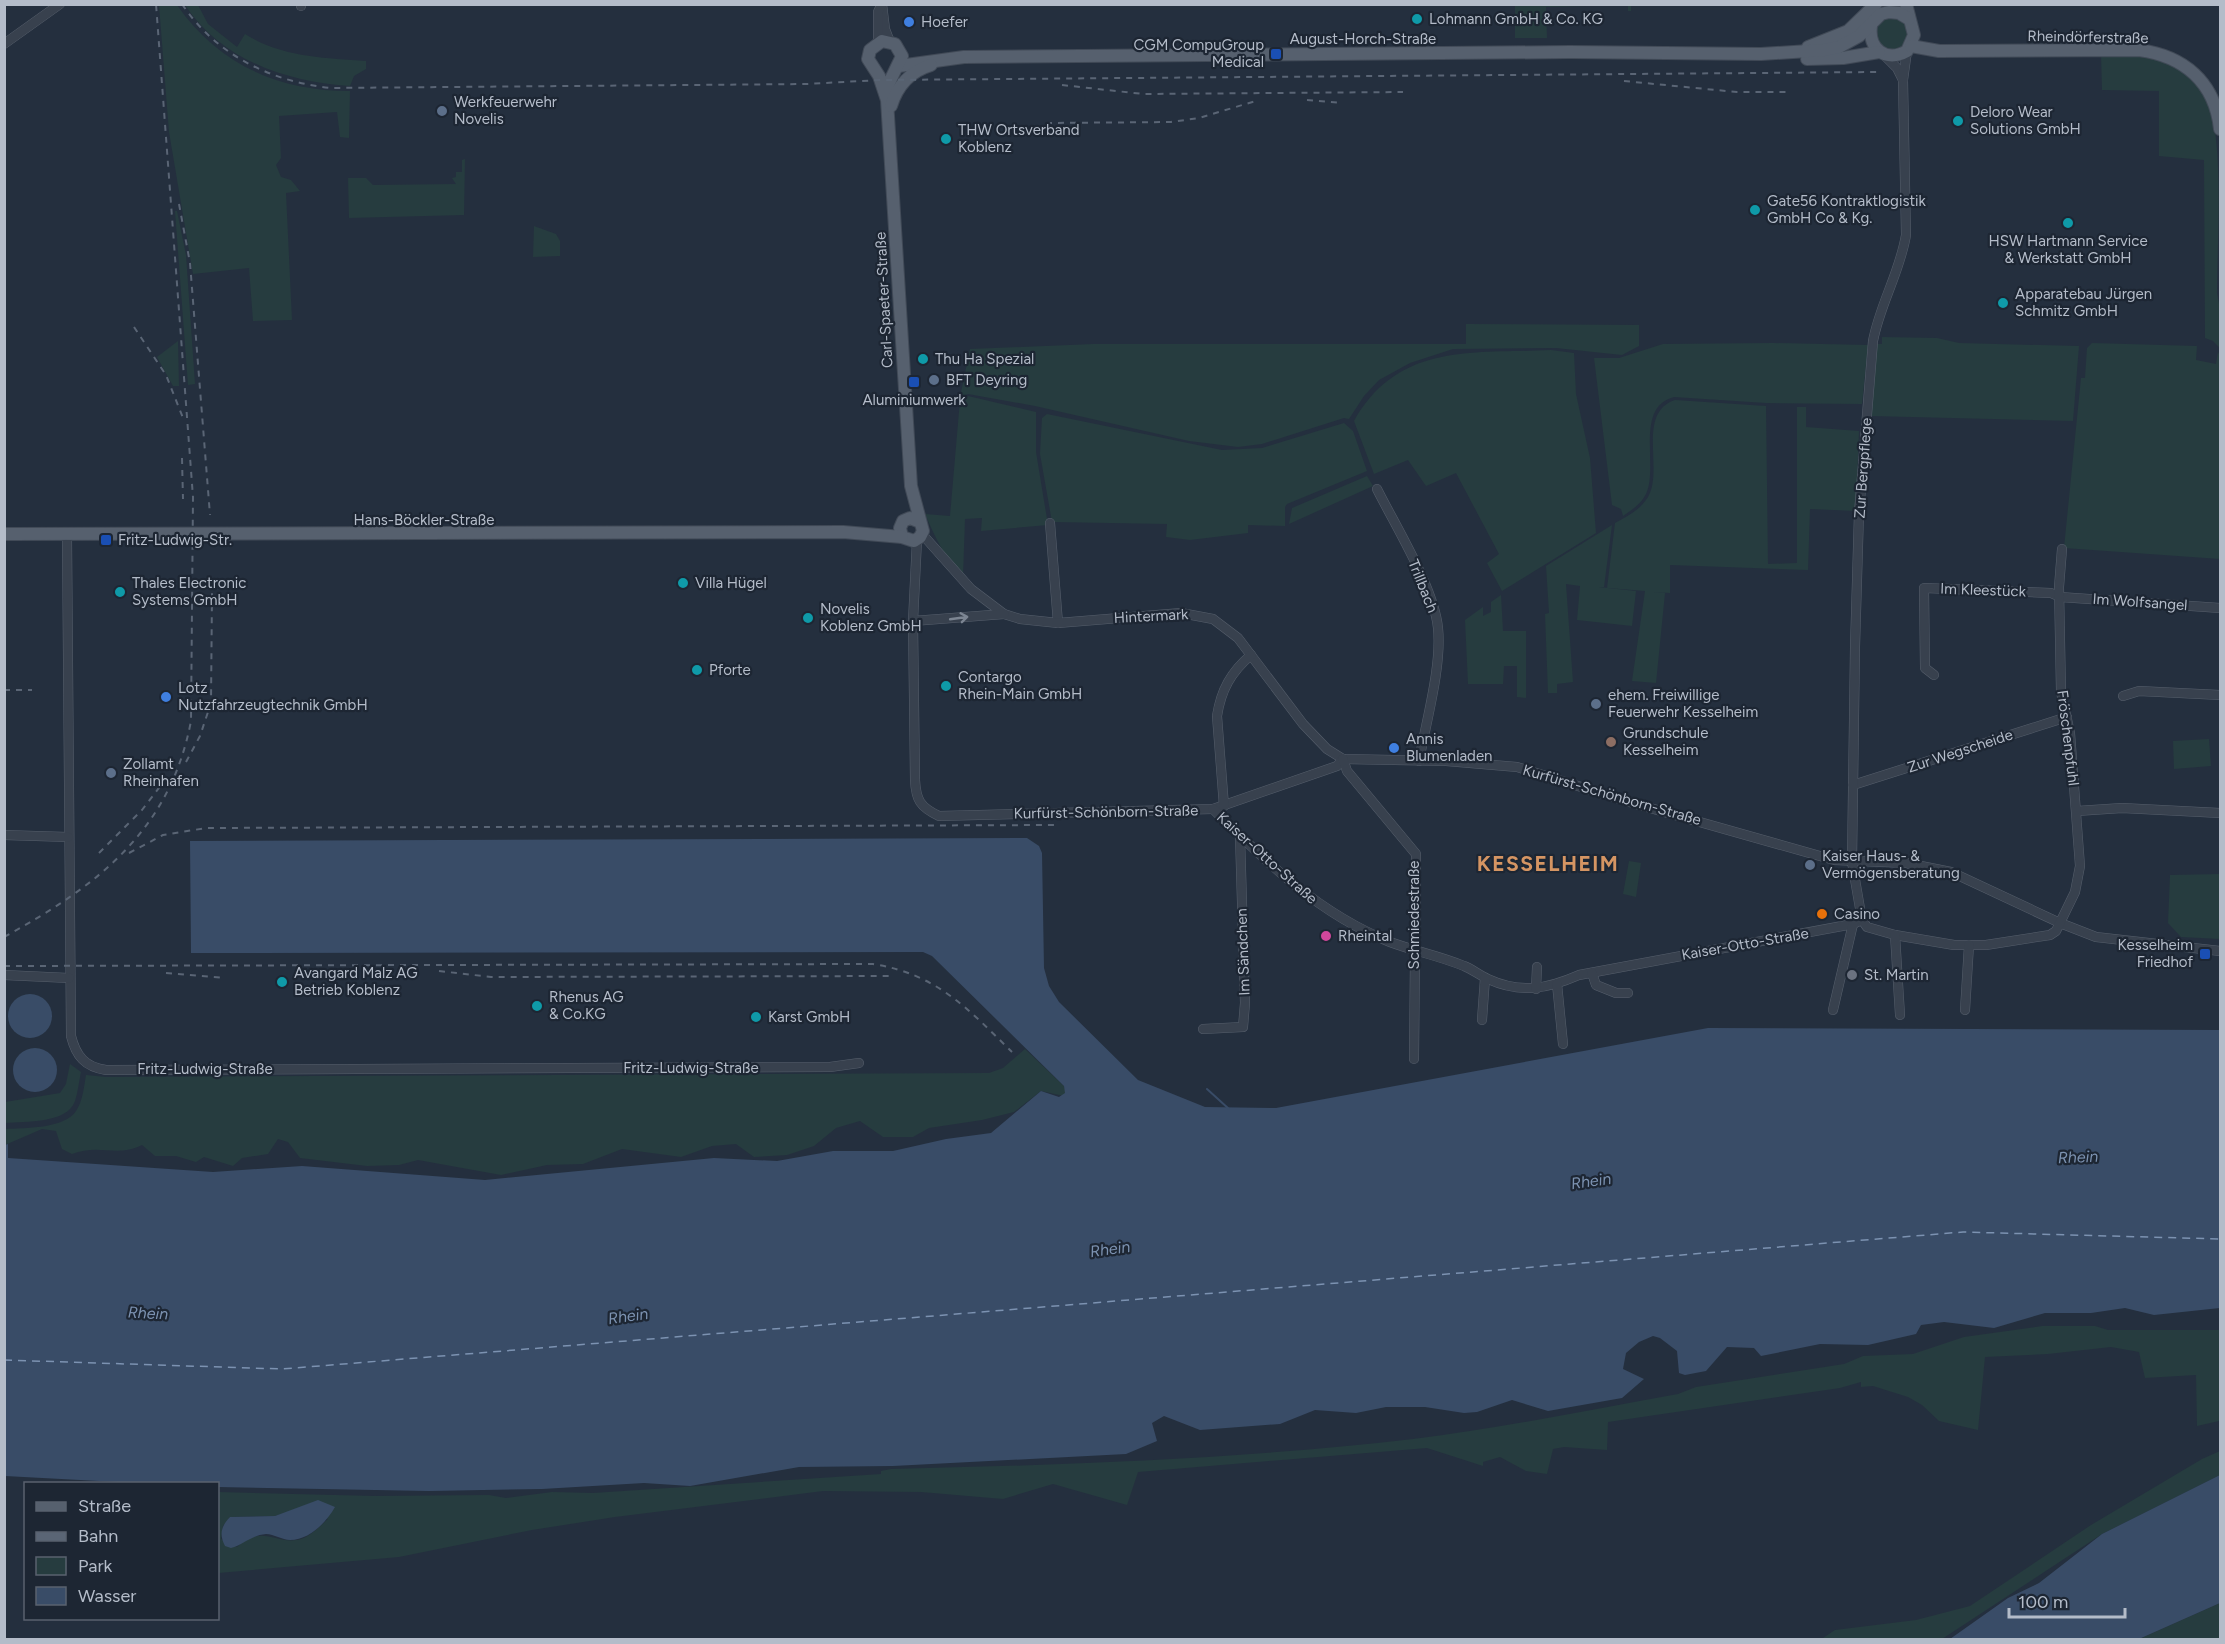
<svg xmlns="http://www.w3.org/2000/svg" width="2225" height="1644" font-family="Figtree,sans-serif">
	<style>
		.green { fill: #263c3f; fill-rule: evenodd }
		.water { fill: #394c67 }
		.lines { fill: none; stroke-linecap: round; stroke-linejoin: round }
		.stream { stroke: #394c67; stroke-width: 2 }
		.ferry { stroke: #7c92b1; stroke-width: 1.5; stroke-dasharray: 8 6; stroke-linecap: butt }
		.minor-casing { stroke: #565f6c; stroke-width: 10 }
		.major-casing { stroke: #414a57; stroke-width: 14 }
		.minor { stroke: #38414e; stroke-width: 9 }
		.major { stroke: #56606e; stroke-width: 12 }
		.rail { stroke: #5a6575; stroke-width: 2; stroke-dasharray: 6 6; stroke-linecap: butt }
		.oneway { stroke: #7c8592 }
		.culture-dot { fill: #0f9aa8; stroke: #1d2633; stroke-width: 2 }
		.shop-dot { fill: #3f7fe0; stroke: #1d2633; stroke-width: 2 }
		.transit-dot { fill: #1a4fb4; stroke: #1d2633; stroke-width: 2 }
		.service-dot { fill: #5c6f8a; stroke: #1d2633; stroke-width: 2 }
		.education-dot { fill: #8d6e63; stroke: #1d2633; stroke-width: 2 }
		.food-dot { fill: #e8710a; stroke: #1d2633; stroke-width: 2 }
		.hotel-dot { fill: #d1479c; stroke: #1d2633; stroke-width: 2 }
		.worship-dot { fill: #6b7280; stroke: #1d2633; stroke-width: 2 }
		.labels { text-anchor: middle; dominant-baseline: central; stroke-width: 4.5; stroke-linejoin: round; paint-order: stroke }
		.poi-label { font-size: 15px; fill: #b4bcc9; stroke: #1d2633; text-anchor: start }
		.street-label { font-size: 15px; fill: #b4bcc9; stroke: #1d2633 }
		.water-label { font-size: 16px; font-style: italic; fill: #7c92b1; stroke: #1d2633 }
		.district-label { font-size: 21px; font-weight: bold; letter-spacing: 1.5px; fill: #d59563; stroke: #1d2633 }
	</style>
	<rect width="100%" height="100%" fill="#242f3e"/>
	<!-- green -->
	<g class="green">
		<path d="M159 5H177C218 64 278 91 350 91L349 138 340 137 337 112 279 116 281 158 276 165 281 177 291 180 300 191 286 193 292 320 253 321 249 268 193 274 169 132Z"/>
		<path d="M185 5H198L208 24 237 47 245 34C281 57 324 58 366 61V69L354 76 350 86C287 82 221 60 185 5Z"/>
		<polygon points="1515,5 1631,5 1631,11 1628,11 1628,5 1546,7 1547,38 1515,38"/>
		<circle cx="1892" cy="34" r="16"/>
		<path d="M2101 55C2125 55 2155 52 2177 65 2185 69 2202 85 2206 93 2225 139 2217 241 2217 293L2220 309V348L2213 341 2205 338 2204 160 2159 156V91L2102 90Z"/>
		<polygon points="465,159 464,215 349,218 348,178 366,178 373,185 456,184 452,178 456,177 456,172 462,172 462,160"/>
		<polygon points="175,211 177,211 186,255 195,384 188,385"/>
		<polygon points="534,226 556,234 560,241 560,256 533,257"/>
		<polygon points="1466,324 1639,325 1639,346 1622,355 1556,348 1453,349 1410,363 1379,380 1364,396 1349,419 1344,418 1262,444 1238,447 1189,441 1035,406 968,394 960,397 970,349 1093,344 1466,344"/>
		<polygon points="1882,337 1937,338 1959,343 2079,346 2073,421 1870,416 1875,344 1882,344"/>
		<polygon points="178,341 179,386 173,386 157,357"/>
		<path d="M1773 343 1868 345 1862 404 1766 403 1674 397C1634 407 1659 467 1646 494 1641 504 1632 510 1623 516L1621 509 1612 505 1594 358H1619L1663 344Z"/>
		<polygon points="2092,343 2197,346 2196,360 2216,364 2218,352 2220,356 2220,559 2064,548 2081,378 2085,378 2087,348"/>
		<path d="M1551 350 1574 353 1576 394 1590 458 1596 533 1502 591 1487 563 1499 554 1456 473 1426 486 1408 460 1374 474 1354 421C1399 342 1473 354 1551 350Z"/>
		<path d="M968 396 1036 412V452L1048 525 981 531 982 518 965 519 963 577C945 559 935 537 925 514L950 516 960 400Z"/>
		<path d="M1675 400 1766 406 1768 564 1797 563V407H1806V427L1859 431 1856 511 1810 509 1808 570 1670 565V593L1653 592 1665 593 1656 683 1632 681 1645 591 1607 588 1615 523C1628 516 1640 510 1648 497 1664 470 1636 413 1675 400Z"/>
		<polygon points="1047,414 1222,450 1262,448 1344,423 1353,431 1367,471 1287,504 1285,507 1285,526 1248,525 1248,533 1190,540 1166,537 1167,524 1052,522 1040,454 1042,418"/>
		<polygon points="1367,476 1373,486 1289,524 1292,508"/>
		<polygon points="1612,525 1604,587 1599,587 1636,591 1632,626 1577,620 1580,586 1566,584 1573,682 1557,684 1557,693 1548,693 1545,614 1549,613 1546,566"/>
		<polygon points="1501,595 1503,631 1526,631 1526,698 1517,697 1517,666 1504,666 1503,684 1468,684 1465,620 1483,607 1483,616 1491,612 1491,602"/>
		<polygon points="2209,739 2211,766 2174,769 2173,741"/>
		<polygon points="1629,861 1641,863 1636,897 1623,894"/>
		<polygon points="2220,874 2220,939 2181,937 2168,923 2170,875"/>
		<path d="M1025 1049 1064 1086 1066 1091 1064 1096 1041 1091 1014 1112 982 1120 929 1128 913 1137H883L860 1121 836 1128 814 1146 787 1155 754 1157 736 1144 712 1146 681 1157 622 1149 583 1164 547 1165 501 1175 418 1160 399 1165 367 1166 300 1158 288 1142 278 1139 268 1154 242 1158 233 1166 204 1157 196 1162 176 1156H155L142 1145C117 1158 99 1143 72 1154L62 1149 56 1131 42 1129 5 1145V1129C24 1128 64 1129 76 1111 83 1101 84 1086 86 1075L106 1077 989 1073 1003 1068Z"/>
		<path d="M70 1064 81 1072C79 1081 78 1092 75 1101 67 1124 25 1121 5 1123V1102L60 1093 66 1084Z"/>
		<path d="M2042 1326H2095L2108 1330H2220V1425L2219 1421 2197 1426 2196 1375 2145 1378 2139 1352 2111 1347 2048 1354 1985 1357 1978 1430 1939 1421 1922 1405 1908 1397 1873 1386 1861 1387V1382L1840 1388 1608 1422 1607 1450 1564 1447 1553 1449 1547 1474 1526 1471 1500 1457 1483 1462V1466L1427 1448 1138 1472 1127 1505 1053 1484 1003 1499 921 1492 823 1491 615 1517 532 1530 399 1557 218 1573V1492L375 1496 489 1495 506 1498 552 1492 593 1493 881 1474V1471L891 1469C1065 1465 1241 1459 1413 1439 1502 1428 1590 1410 1678 1394L1696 1387 1844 1364 1863 1356 1913 1354 1964 1337ZM301 1508 328 1519C321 1525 311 1536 301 1539 277 1546 262 1523 237 1547L221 1539 223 1526 230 1517 275 1516Z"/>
		<polygon points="2220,1451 2220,1475 2102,1534 1942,1639 1820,1640 1835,1630 1916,1620 1970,1606 2091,1525 2202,1459"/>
		<polygon points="2220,1603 2220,1639 2139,1639"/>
	</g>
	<!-- water -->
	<g class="water">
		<polygon points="1027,838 1039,846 1042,853 1044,968 1049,986 1059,1002 1138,1080 1205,1107 1276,1108 1708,1028 2220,1030 2220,1308 2154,1315 2125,1308 2091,1313 2045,1313 1994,1328 1944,1322 1921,1325 1916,1334 1868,1345 1820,1344 1761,1356 1754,1348 1727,1347 1706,1371 1685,1375 1679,1373 1677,1351 1660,1338 1653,1336 1639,1342 1626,1353 1623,1369 1644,1379 1622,1398 1548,1411 1512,1400 1477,1412 1464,1413 1425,1407 1386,1407 1356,1413 1315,1410 1280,1424 1200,1430 1164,1416 1152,1423 1157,1441 1126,1454 893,1466 799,1467 690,1486 644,1483 542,1489 429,1491 218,1487 218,1484 136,1483 5,1476 5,1145 8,1144 8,1158 213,1172 302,1166 485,1180 714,1158 777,1161 833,1151 893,1151 946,1139 991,1133 1041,1091 1059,1097 1065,1093 1064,1086 932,956 923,952 191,953 190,841"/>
		<circle cx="30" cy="1016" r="22"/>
		<circle cx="35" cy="1070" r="22"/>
		<polygon points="2220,1475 2220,1603 2139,1639 1950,1639 2008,1598 2039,1583 2102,1534"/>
		<path d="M318 1500 335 1507C326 1523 309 1540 290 1540 282 1540 274 1534 266 1534 252 1535 243 1545 231 1548L225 1546C219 1535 221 1526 230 1517L275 1516Z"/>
	</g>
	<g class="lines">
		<!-- stream -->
		<polyline class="stream" points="1207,1089 1229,1109"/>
		<!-- ferry -->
		<polyline class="ferry" points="4,1360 282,1369 1963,1232 2220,1239"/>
		<!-- minor casing -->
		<g class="minor-casing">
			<g id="minor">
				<polyline points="882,4 885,29 890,42"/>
				<polyline points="301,6 301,4"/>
				<polyline points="878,42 878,12 882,4"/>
				<polyline points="4,44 60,4"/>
				<polyline points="1884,55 1897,68 1903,80"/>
				<path d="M1377 489C1396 527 1434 588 1438 628 1442 666 1426 722 1419 761"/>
				<polyline points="1050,523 1058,623"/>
				<polyline points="922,534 971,589 1004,614 1020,619 1058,623 1181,613 1213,619 1238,638 1303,724 1327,749 1343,759 1446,761 1517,767 1636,804 1834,860 1906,863 1951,872 2060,923 2096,937 2220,951"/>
				<path d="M67 535 71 1036C76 1056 85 1067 106 1070L830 1067 859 1063"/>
				<path d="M917 540 913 621 915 780C916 800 920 807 939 816L1213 809 1337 766 1343 759"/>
				<polyline points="913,621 1004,614"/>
				<polyline points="1934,675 1925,668 1924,588 2051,593 2060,597 2220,608"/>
				<polyline points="2123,696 2139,691 2220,695"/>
				<polyline points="1343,759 1347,771 1416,854 1414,1059"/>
				<polyline points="1853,785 2067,717"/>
				<path d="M1224 806 1217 716C1221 690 1231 672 1251 655"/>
				<path d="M1213 809C1266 862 1319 914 1390 942 1414 951 1440 956 1464 966 1472 969 1479 975 1488 979 1521 994 1547 989 1579 975L1853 924 1862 920"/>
				<polyline points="2077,811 2122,808 2220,813"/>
				<polyline points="4,835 68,837"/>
				<path d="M1862 920 1852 862 1855 647 1859 513 1873 341C1880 304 1900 272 1906 235L1903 80 1907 51"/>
				<polyline points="1862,920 1867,927 1895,935 1954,945 1986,945 2050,935 2056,931 2075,892 2080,866 2070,733 2061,692 2059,587 2062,549"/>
				<polyline points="1895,935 1900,1015"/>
				<polyline points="1592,973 1596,985 1616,993 1628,993"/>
				<polyline points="4,975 69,978"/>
				<polyline points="1557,984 1563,1044"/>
				<polyline points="1536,989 1537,967"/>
				<polyline points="1833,1010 1853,924"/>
				<polyline points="1965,1010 1969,945"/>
				<polyline points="1482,1020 1485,978"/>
				<polyline points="1203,1029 1243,1027 1245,1003 1240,836"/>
			</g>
		</g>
		<!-- major casing -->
		<g class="major-casing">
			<g id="major">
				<path d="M1871 26C1868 49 1886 63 1907 51L1914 35 1906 4"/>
				<path d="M1911 46 1939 51 2139 50C2184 56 2215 82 2220 129"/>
				<polyline points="1808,47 1848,31 1876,4"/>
				<polyline points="1807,59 1843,58 1879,52"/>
				<polyline points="899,66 964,57 1570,52 1761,54 1824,50 1839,47 1859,36 1881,14 1889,12 1899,13 1909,19"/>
				<polyline points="887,100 879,76 868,59 870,50 882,41 895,44 902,56 889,83 887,100 911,486 923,531 920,537 914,541 902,537 900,528 903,521 910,518 920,522"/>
				<path d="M891 106C897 86 911 71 931 65"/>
				<polyline points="4,534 843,532 902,537"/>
			</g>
		</g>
		<!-- minor -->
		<use href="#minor" class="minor"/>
		<!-- major -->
		<use href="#major" class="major"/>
		<!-- rail -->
		<g class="rail">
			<path d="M182 4C216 55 272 82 331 88L806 84 880 80 1879 72"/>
			<polyline points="1624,81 1737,92 1789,92"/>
			<polyline points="1062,85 1143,94 1403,92"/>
			<polyline points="1307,100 1342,103"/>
			<polyline points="1046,123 1171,122 1199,118 1259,100"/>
			<polyline points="179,204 190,263 210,515"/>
			<polyline points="134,327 166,375 183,418"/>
			<polyline points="182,458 183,499"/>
			<polyline points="4,690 32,690"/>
			<polyline points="186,762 200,736 211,703 212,593"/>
			<polyline points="99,853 142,810 165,780"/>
			<polyline points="129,853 163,835 206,828 1059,825"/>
			<path d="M4 937C97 886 170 831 191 721L193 497 156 4"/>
			<path d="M4 966 873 964C937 974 968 1009 1012 1052"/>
			<polyline points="439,971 491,977 892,976"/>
			<polyline points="166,973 225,978"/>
		</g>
	</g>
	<!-- one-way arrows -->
	<defs><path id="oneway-shaft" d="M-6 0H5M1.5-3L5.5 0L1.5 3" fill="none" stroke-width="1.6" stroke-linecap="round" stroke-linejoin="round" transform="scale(1.5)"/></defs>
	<use class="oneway" href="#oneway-shaft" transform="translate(959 618) rotate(-8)"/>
	<!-- markers -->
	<g class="culture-dot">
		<circle cx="1417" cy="19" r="6"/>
		<circle cx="1958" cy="121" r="6"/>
		<circle cx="946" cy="139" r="6"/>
		<circle cx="1755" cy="210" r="6"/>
		<circle cx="2068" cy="223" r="6"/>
		<circle cx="2003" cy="303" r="6"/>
		<circle cx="923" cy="359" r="6"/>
		<circle cx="683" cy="583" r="6"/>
		<circle cx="120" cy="592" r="6"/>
		<circle cx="808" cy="618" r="6"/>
		<circle cx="697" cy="670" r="6"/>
		<circle cx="946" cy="686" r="6"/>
		<circle cx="282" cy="982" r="6"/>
		<circle cx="537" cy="1006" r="6"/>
		<circle cx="756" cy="1017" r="6"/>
	</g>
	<g class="shop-dot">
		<circle cx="909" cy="22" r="6"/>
		<circle cx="166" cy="697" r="6"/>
		<circle cx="1394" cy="748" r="6"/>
	</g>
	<g class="transit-dot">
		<rect x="1270" y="48" width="12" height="12" rx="3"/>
		<rect x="908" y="376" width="12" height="12" rx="3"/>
		<rect x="100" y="534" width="12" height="12" rx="3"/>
		<rect x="2199" y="948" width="12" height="12" rx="3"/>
	</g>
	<g class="service-dot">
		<circle cx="442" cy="111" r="6"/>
		<circle cx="934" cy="380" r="6"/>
		<circle cx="1596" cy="704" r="6"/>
		<circle cx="111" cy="773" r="6"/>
		<circle cx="1810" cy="865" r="6"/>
	</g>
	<circle class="education-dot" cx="1611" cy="742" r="6"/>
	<circle class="food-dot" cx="1822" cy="914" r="6"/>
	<circle class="hotel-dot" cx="1326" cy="936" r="6"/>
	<circle class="worship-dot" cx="1852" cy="975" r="6"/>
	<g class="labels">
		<!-- poi labels -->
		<g class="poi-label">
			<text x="1429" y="19">Lohmann GmbH &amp; Co. KG</text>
			<text x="921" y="22">Hoefer</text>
			<text x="1264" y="45" text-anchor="end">CGM CompuGroup<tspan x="1264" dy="17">Medical</tspan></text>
			<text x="454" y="102">Werkfeuerwehr<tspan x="454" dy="17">Novelis</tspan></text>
			<text x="1970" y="112">Deloro Wear<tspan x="1970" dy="17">Solutions GmbH</tspan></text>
			<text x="958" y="130">THW Ortsverband<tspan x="958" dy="17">Koblenz</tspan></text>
			<text x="1767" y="201">Gate56 Kontraktlogistik<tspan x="1767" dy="17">GmbH Co &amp; Kg.</tspan></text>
			<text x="2068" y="241" text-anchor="middle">HSW Hartmann Service<tspan x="2068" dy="17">&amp; Werkstatt GmbH</tspan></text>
			<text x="2015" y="294">Apparatebau Jürgen<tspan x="2015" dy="17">Schmitz GmbH</tspan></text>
			<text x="935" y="359">Thu Ha Spezial</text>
			<text x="946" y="380">BFT Deyring</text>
			<text x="914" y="400" text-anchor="middle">Aluminiumwerk</text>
			<text x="118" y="540">Fritz-Ludwig-Str.</text>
			<text x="132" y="583">Thales Electronic<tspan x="132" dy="17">Systems GmbH</tspan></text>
			<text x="695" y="583">Villa Hügel</text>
			<text x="820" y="609">Novelis<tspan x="820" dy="17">Koblenz GmbH</tspan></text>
			<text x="709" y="670">Pforte</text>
			<text x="958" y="677">Contargo<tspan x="958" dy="17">Rhein-Main GmbH</tspan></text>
			<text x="178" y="688">Lotz<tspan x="178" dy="17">Nutzfahrzeugtechnik GmbH</tspan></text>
			<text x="1608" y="695">ehem. Freiwillige<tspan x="1608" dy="17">Feuerwehr Kesselheim</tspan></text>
			<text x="1623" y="733">Grundschule<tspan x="1623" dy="17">Kesselheim</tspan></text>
			<text x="1406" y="739">Annis<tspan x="1406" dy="17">Blumenladen</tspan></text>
			<text x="123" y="764">Zollamt<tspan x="123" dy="17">Rheinhafen</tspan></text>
			<text x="1822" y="856">Kaiser Haus- &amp;<tspan x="1822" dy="17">Vermögensberatung</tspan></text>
			<text x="1834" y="914">Casino</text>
			<text x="1338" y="936">Rheintal</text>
			<text x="2193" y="945" text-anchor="end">Kesselheim<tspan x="2193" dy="17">Friedhof</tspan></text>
			<text x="294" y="973">Avangard Malz AG<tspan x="294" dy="17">Betrieb Koblenz</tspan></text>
			<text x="1864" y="975">St. Martin</text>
			<text x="549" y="997">Rhenus AG<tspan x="549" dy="17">&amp; Co.KG</tspan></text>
			<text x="768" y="1017">Karst GmbH</text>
		</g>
		<!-- street labels -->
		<g class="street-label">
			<text transform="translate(2088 37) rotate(1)">Rheindörferstraße</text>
			<text x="1363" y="39">August-Horch-Straße</text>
			<text transform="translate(884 300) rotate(-93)">Carl-Spaeter-Straße</text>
			<text transform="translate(1863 468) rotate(-86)">Zur Bergpflege</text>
			<text x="424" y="520">Hans-Böckler-Straße</text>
			<text transform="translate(1423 586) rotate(68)">Trillbach</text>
			<text transform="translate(1983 590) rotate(2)">Im Kleestück</text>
			<text transform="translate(2140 602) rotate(4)">Im Wolfsangel</text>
			<text transform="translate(1151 616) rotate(-3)">Hintermark</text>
			<text transform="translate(2068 738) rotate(83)">Fröschenpfuhl</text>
			<text transform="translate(1960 751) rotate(-18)">Zur Wegscheide</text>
			<text transform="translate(1612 795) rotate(16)">Kurfürst-Schönborn-Straße</text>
			<text transform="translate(1106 812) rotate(-1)">Kurfürst-Schönborn-Straße</text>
			<text transform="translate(1267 858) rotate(42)">Kaiser-Otto-Straße</text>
			<text transform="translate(1414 915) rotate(-90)">Schmiedestraße</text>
			<text transform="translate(1745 944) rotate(-10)">Kaiser-Otto-Straße</text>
			<text transform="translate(1243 952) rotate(-92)">Im Sändchen</text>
			<text x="691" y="1068">Fritz-Ludwig-Straße</text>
			<text x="205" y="1069">Fritz-Ludwig-Straße</text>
		</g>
		<!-- water labels -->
		<g class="water-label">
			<text transform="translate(2078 1157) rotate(-2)">Rhein</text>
			<text transform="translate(1591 1181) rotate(-8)">Rhein</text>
			<text transform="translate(1110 1249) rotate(-8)">Rhein</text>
			<text transform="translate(148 1313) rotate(3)">Rhein</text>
			<text transform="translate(628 1316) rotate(-8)">Rhein</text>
		</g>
		<!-- district labels -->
		<g class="district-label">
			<text x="1548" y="863">KESSELHEIM</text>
		</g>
	</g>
	<!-- border -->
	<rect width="2225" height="1644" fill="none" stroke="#b4bcc9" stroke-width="12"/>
	<!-- legend -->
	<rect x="24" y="1482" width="195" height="138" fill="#1d2633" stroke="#59626f" stroke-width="1.5"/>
	<rect x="36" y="1502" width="30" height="9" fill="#56606e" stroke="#59626f" stroke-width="1.5"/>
	<text x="78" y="1512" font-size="18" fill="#b4bcc9">Straße</text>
	<rect x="36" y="1532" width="30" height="9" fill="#5a6575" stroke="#59626f" stroke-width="1.5"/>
	<text x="78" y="1542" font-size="18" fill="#b4bcc9">Bahn</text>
	<rect x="36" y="1557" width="30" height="18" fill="#263c3f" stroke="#59626f" stroke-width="1.5"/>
	<text x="78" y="1572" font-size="18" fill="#b4bcc9">Park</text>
	<rect x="36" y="1587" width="30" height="18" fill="#394c67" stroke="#59626f" stroke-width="1.5"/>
	<text x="78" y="1602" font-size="18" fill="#b4bcc9">Wasser</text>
	<!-- scale -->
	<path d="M2009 1608v9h116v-9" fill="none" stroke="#b4bcc9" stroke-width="3"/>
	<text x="2018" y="1608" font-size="18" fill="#b4bcc9" stroke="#1d2633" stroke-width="4.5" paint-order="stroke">100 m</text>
</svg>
